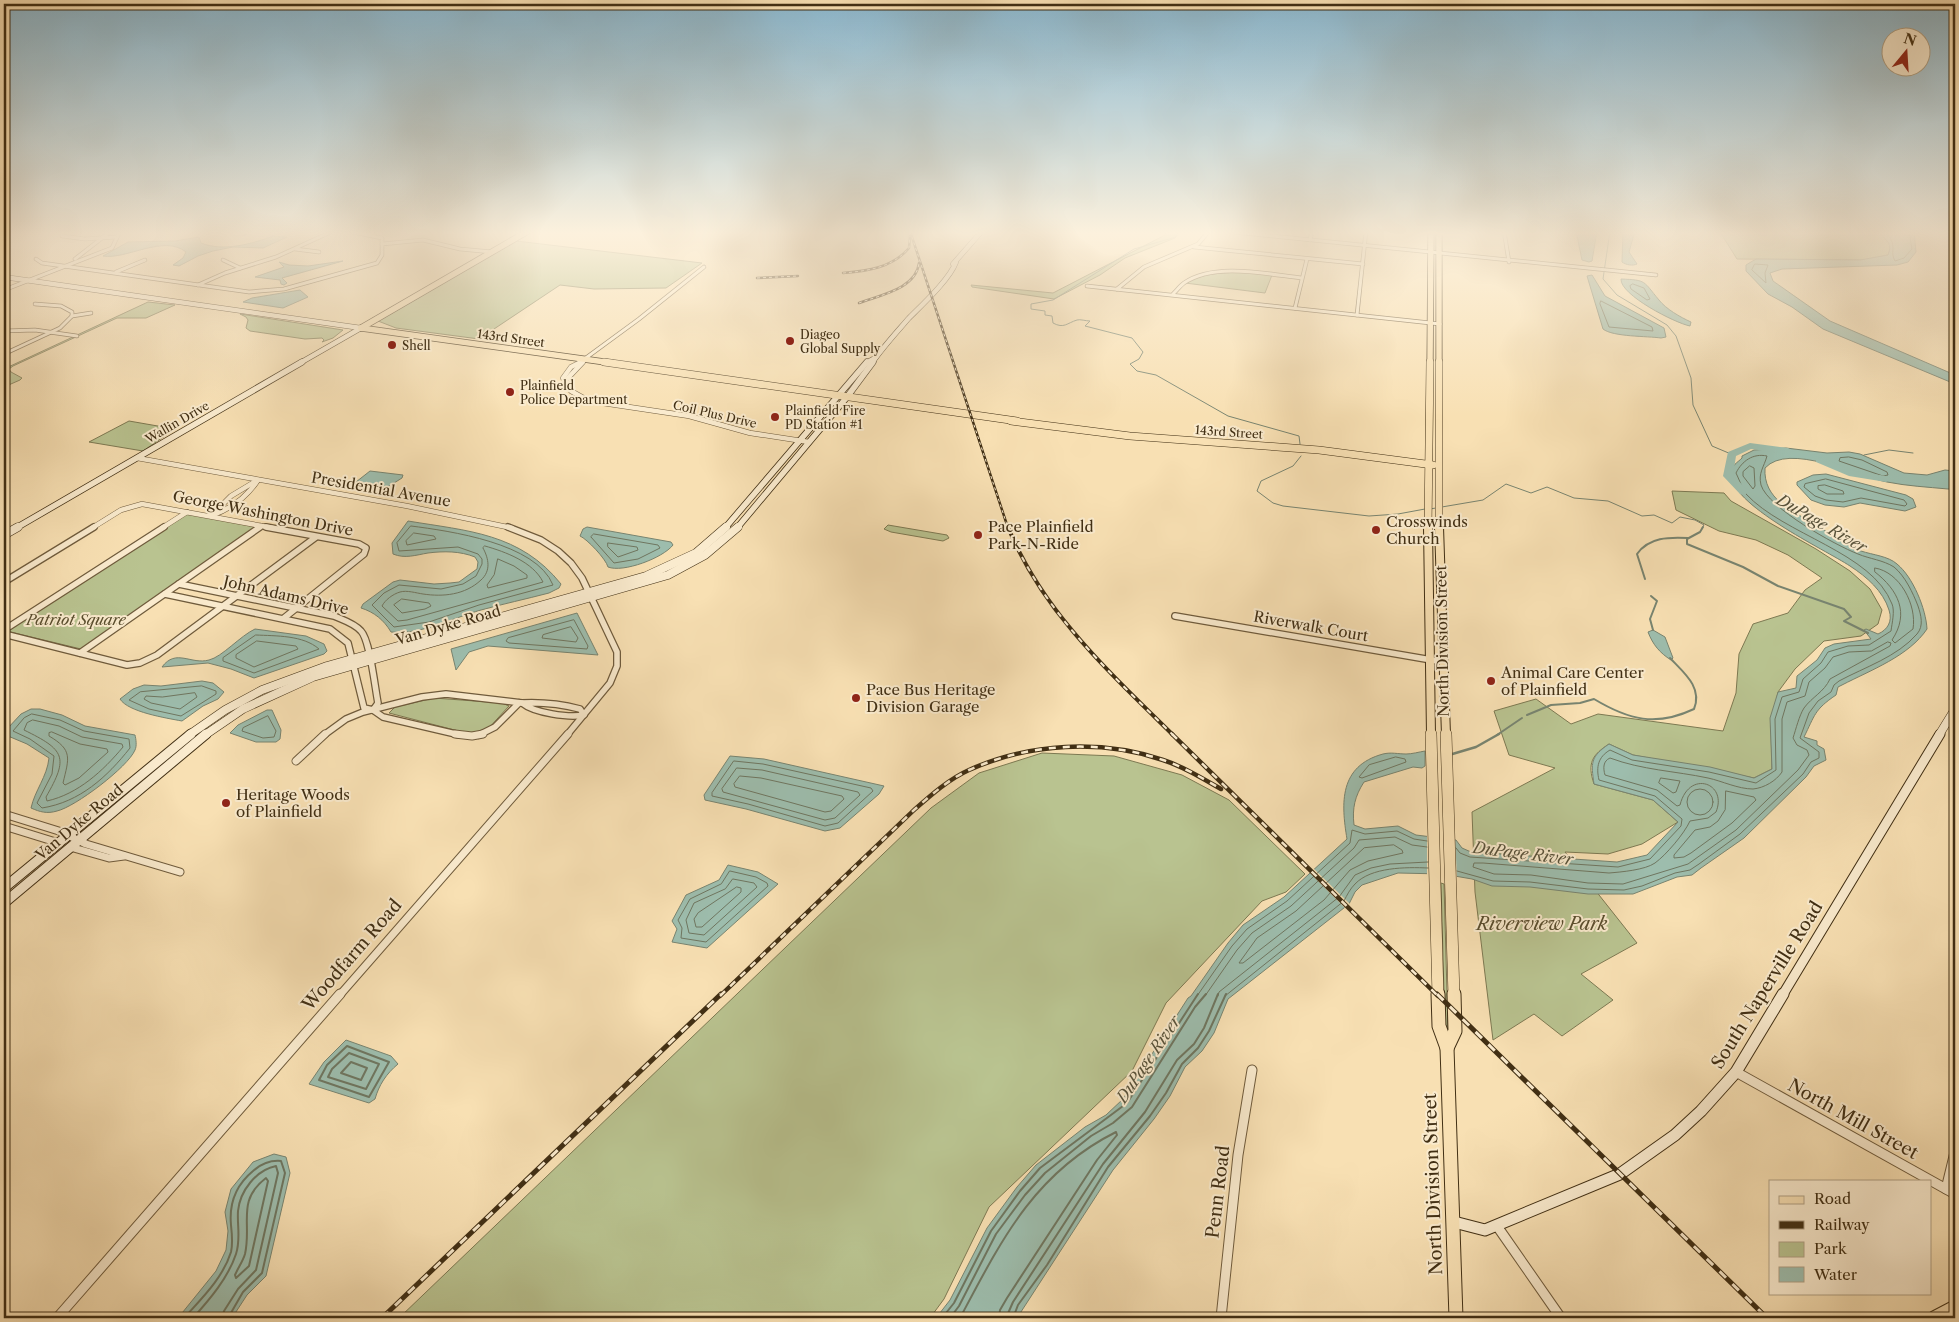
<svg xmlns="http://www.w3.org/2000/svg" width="1959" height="1322" font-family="'Libre Caslon Text',serif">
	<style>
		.green { fill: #b9c390; stroke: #7d7952 }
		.water { fill: #9dbdad; stroke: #788470 }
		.pier { fill: #f8e0b3 }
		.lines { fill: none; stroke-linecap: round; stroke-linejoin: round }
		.shore-far1 { stroke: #6f7660; stroke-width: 1 }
		.shore { stroke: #6f7660; stroke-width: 2 }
		.stream-far2 { stroke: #788470; stroke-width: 1 }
		.stream-far1 { stroke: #788470; stroke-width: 2 }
		.stream { stroke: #788470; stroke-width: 2.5 }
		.river { fill: #9dbdad; fill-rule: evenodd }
		.street-far4-casing { stroke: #6f5b3c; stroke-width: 4.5 }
		.street-far3-casing { stroke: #6f5b3c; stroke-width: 5.5 }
		.street-far2-casing { stroke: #6f5b3c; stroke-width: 8 }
		.street-far1-casing { stroke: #6f5b3c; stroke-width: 9 }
		.street-casing { stroke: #6f5b3c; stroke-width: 11 }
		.secondary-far4-casing { stroke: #412f14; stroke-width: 5.5 }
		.secondary-far3-casing { stroke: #412f14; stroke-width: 7 }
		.secondary-far2-casing { stroke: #412f14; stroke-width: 9 }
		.secondary-far1-casing { stroke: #412f14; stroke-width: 11 }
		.secondary-casing { stroke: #412f14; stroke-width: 13 }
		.primary-far4-casing { stroke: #412f14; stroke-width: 7 }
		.primary-far3-casing { stroke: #412f14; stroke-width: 8 }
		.primary-far2-casing { stroke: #412f14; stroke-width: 10 }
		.primary-far1-casing { stroke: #412f14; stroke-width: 12 }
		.primary-casing { stroke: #412f14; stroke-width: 15 }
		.street-far4 { stroke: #faebce; stroke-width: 3 }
		.street-far3 { stroke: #faebce; stroke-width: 4.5 }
		.street-far2 { stroke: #faebce; stroke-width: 5.5 }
		.street-far1 { stroke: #faebce; stroke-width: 7 }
		.street { stroke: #faebce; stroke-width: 9 }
		.secondary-far4 { stroke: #faebce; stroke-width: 4.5 }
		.secondary-far3 { stroke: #faebce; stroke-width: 5.5 }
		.secondary-far2 { stroke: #faebce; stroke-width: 8 }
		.secondary-far1 { stroke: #faebce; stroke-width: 9 }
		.secondary { stroke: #faebce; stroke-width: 11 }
		.primary-far4 { stroke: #f8e0b3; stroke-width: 5.5 }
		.primary-far3 { stroke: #f8e0b3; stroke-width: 7 }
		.primary-far2 { stroke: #f8e0b3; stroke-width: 8 }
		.primary-far1 { stroke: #f8e0b3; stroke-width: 11 }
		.primary { stroke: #f8e0b3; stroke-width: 13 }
		.rail-far3-casing { stroke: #412f14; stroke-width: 2.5 }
		.rail-far2-casing { stroke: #412f14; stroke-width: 4 }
		.rail-far1-casing { stroke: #412f14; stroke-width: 4.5 }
		.rail-casing { stroke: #412f14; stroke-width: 5 }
		.rail-far3 { stroke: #faebce; stroke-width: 1; stroke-dasharray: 3; stroke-linecap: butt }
		.rail-far2 { stroke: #faebce; stroke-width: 2; stroke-dasharray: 5.5; stroke-linecap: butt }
		.rail-far1 { stroke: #faebce; stroke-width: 2.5; stroke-dasharray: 7; stroke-linecap: butt }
		.rail { stroke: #faebce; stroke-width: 3; stroke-dasharray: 9; stroke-linecap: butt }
		.poi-dot { fill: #8f2418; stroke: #faebce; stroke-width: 2 }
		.labels { text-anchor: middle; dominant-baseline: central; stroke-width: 4; stroke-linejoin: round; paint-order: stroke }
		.far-poi-label { font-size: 12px; fill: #412f14; stroke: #faebce; text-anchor: start }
		.far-street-label { font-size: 12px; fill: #412f14; stroke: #faebce }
		.street-label { font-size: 15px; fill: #412f14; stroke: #faebce }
		.poi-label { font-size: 15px; fill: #412f14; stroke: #faebce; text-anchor: start }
		.park-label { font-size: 15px; font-style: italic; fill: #594d2d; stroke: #faebce }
		.water-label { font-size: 16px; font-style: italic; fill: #58523a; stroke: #faebce }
		.near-park-label { font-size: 18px; font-style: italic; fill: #594d2d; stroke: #faebce }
		.near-street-label { font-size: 18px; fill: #412f14; stroke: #faebce }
	</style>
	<rect width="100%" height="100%" fill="#f8e0b3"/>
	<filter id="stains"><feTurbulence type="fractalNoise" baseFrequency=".004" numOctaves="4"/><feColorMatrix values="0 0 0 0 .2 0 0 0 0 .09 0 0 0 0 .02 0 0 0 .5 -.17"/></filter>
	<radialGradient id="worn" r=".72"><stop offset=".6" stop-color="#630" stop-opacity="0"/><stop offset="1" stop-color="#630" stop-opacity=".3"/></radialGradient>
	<!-- green -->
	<g class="green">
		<polygon points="1153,231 1179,231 1175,238 1125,258 1100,275 1054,299 972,287 971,285 1053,293 1167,234"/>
		<path d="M1715 231H1881C1884 243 1894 239 1888 255L1867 260 1737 259 1720 232Z"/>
		<polygon points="516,241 702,263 666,288 594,289 560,285 479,339 396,328 378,321"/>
		<path d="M1241 272 1272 275 1265 293 1185 283C1203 273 1221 273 1241 272Z"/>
		<polygon points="148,302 175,305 146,318 117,318 13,366 9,369 11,372 22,378 20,380 4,387 4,369"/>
		<polygon points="240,314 343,330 333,338 322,342 324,340 322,338 305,339 250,331 246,328 248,320 246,317"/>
		<polygon points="129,421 175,429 143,451 89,442"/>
		<path d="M1672 491 1724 493 1731 501 1816 549 1850 571 1870 589 1882 610 1878 624 1861 636 1824 641 1795 669 1778 692 1771 727 1772 769 1754 778 1633 755 1609 744C1592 755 1587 763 1594 784L1653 800 1678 822 1642 844 1608 854 1565 852 1637 943 1581 974 1613 1000 1562 1036 1534 1014 1493 1040 1475 892 1472 812 1555 768 1509 755 1494 711 1536 699 1571 724 1598 714 1723 731 1736 693 1739 654 1753 624 1788 613 1805 590 1822 578 1788 555 1756 540 1719 531 1676 510Z"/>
		<polygon points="187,513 256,527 81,649 6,631"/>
		<polygon points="888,525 947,535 949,538 943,541 891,532 884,529"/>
		<polygon points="434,698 502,703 509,706 486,731 466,733 389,713 395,707"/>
		<polygon points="1042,753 1114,756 1182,775 1229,800 1305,874 1286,892 1262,901 1166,1003 1132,1071 989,1207 944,1299 930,1318 399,1318 931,808 979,773"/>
		<polygon points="1441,883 1444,884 1448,1029 1445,1028"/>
	</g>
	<!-- water -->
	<g class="water">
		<polygon points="1576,231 1597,231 1592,261 1589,262 1582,260"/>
		<path d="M1623 231H1635L1629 252 1637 264C1633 266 1626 265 1622 262Z"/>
		<path d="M1881 231H1914L1916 252 1908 262 1897 265 1782 269 1770 273 1773 281 1830 321 1955 375V384L1823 329 1792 307 1768 294 1746 271V265L1756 259 1860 260 1888 255C1893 244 1887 242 1881 234Z"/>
		<path d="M273 236 287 237 263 248 233 247 213 251 198 256 179 266 173 265 183 258 186 252C164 234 126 260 103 256L128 242 175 241 199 237 201 243C223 252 252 244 273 236Z"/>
		<polygon points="343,261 282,278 287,283 284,285 281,284 280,280 255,277 284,267 279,262 289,265 308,266"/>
		<path d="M1592 275 1605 296 1664 328 1666 337 1661 338C1647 336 1613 337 1603 329L1587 276Z"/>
		<path d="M1621 279C1647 280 1643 281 1659 300 1666 309 1680 317 1691 322L1690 326C1675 323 1620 295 1621 279Z"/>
		<polygon points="300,290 308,297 283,308 243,302 252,298"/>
		<path d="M1786 448 1827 453 1849 452 1860 454 1904 473 1927 475 1945 470 1955 471V489H1948C1927 487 1907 486 1887 482 1857 476 1789 442 1765 468 1763 499 1792 511 1815 524 1830 534 1845 544 1861 551 1873 555 1888 556 1897 564 1913 577 1926 609 1927 629 1909 656 1871 670 1842 685L1838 687 1836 695C1814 710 1815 715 1804 737L1817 741V745L1824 749 1826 760 1814 766 1806 777 1744 838 1701 868 1692 875 1677 877 1633 894H1588L1530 887 1492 886 1472 879 1443 874 1398 873 1362 885 1355 892 1349 904 1228 999 1214 1033 1202 1051 1185 1067 1170 1096 1154 1119 1113 1170 1017 1318H936L950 1300 987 1228 1017 1187 1036 1165 1085 1127 1106 1115 1123 1099 1188 998 1191 996 1228 943 1243 925 1284 897 1347 839C1341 803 1339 766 1383 754 1391 752 1398 754 1406 754 1412 754 1419 752 1425 751V766L1422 768 1413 767 1364 782C1355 796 1352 808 1354 825L1365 829 1398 826 1416 835 1456 840 1462 848 1471 852 1617 862 1647 855 1678 822 1653 800 1594 784C1591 763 1590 757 1609 744L1633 755 1710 767 1754 778 1772 769 1770 718 1778 692 1796 688 1797 676 1817 660 1825 648 1834 644 1871 639 1864 630 1866 629 1878 634C1887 630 1893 622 1889 610 1883 591 1867 577 1850 566 1826 550 1727 504 1731 472 1732 465 1737 463 1742 458V456L1754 450Z"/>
		<polygon points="370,471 403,475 402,478 386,488 356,482"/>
		<polygon points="1826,474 1906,495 1913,499 1916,507 1905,511 1860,503 1844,507 1825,505 1811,500 1797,485 1797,482 1813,475"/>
		<path d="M408 521C468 531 520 533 561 584L559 588 549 593C526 599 503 604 481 610 452 618 422 635 391 632 384 620 374 612 361 608L363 604 393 582 400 580 434 584 450 583 459 582 477 569 478 562 475 557C460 551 444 551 428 553 416 555 405 559 393 554L392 543Z"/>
		<path d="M587 527 671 542 673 545C663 558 623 573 608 567 606 559 587 539 580 536L583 529Z"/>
		<polygon points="577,613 598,655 488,646 469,652 456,670 451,649"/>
		<path d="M255 629 306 636 324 644 327 651 324 654 254 678 231 669 208 663 162 667C176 648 191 665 209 660 222 657 240 636 255 629Z"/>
		<path d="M1653 630 1665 637 1673 658 1671 660C1660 653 1653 645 1648 632Z"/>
		<path d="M202 681 213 683 224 692 218 699 203 706 182 721C166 718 128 712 120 699L133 689 144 685 161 686Z"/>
		<path d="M31 709H40L62 715 85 726 135 735C136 739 137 746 135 750 128 767 75 807 57 811 47 814 40 812 31 808 35 790 47 777 49 758L27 744 8 736 7 729 21 714Z"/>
		<polygon points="267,710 272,710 281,730 280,739 276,742 256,742 230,733 238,725"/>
		<polygon points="730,756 764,759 884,786 879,794 840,828 825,831 746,809 705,800 704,795"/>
		<polygon points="728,865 758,872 778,884 707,948 672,942 677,929 672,921 686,895 719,880"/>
		<path d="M346 1040 391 1056 398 1064C386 1074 379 1085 375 1099L369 1103 309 1084 324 1062Z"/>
		<polygon points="274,1154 286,1157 290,1173 266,1276 247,1295 232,1318 178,1318 216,1271 226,1250 228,1231 225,1212 231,1189 253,1162"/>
	</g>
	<!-- pier -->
	<g class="pier">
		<polygon points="1427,833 1455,837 1457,878 1427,875"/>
		<polygon points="1312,867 1351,905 1350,906 1346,909 1308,871"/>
	</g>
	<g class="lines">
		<!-- shore-far1 -->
		<g class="shore-far1">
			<path d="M1885 231C1899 247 1889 250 1895 261L1904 258 1912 249 1909 231"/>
			<polygon points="1755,264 1768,265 1765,273 1766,283 1752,270"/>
			<polygon points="1633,284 1644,288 1650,299 1647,300 1631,289 1630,286"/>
			<polygon points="1601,301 1652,327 1653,331 1609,327 1600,304"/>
			<polygon points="1849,457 1862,460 1887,472 1888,475 1883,476 1839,461 1840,458"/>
			<polygon points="1750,466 1754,468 1755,486 1753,489 1743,476 1743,472"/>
			<polygon points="1826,479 1904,500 1907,504 1905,506 1861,498 1843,502 1826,500 1815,496 1804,487 1805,484"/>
			<polygon points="1825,485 1843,491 1844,494 1827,494 1818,489 1818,486"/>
			<path d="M411 526C450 531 536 543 553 585L479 605 429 622 394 627 372 605 384 593 399 585 441 589 463 584 476 576 482 564V559L478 554 458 547 399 551 397 543Z"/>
			<polygon points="414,533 434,536 436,539 407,545 406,541"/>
			<polygon points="594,534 658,545 660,548 638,559 614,563 591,537"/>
			<polygon points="608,543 637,547 638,550 618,557 608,547"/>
			<path d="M485 546C506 552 533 562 543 582L407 620 398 621 382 606C385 600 393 594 400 592 407 590 416 593 423 594 443 597 465 595 481 580 491 571 489 559 483 548Z"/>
			<polygon points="498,559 514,566 527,575 527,578 488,588 487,585 494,575"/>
			<path d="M1875 568C1900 572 1917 605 1913 629L1895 643 1892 640C1910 613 1898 590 1875 572Z"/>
			<polygon points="402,599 429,603 431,606 425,609 402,613 394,605"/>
			<polygon points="574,620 588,646 587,649 509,643 506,641 508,638"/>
			<polygon points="571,627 578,638 576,642 542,638 543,635"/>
			<path d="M256 635C276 636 303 635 319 649L254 673 223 661V658Z"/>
			<polygon points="257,641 296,646 298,649 254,667 236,658 236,655"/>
			<path d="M1888 642 1891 643 1890 646 1830 679C1824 692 1812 697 1804 708 1799 716 1796 729 1793 738L1797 745 1807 750 1809 755 1798 770 1736 830 1688 864 1623 884 1588 883 1531 875 1494 874 1473 867 1474 863H1483L1609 873C1621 872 1645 870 1655 863 1666 855 1684 834 1690 821L1708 818 1716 812C1728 783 1689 769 1680 805L1677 806 1657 790 1605 775C1603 768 1603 761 1610 758 1642 770 1675 771 1708 778 1722 781 1738 789 1753 789 1764 788 1776 781 1782 772V719L1787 702 1805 696 1809 682 1825 668 1833 657 1849 652 1871 651Z"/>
			<polygon points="202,686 216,691 216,694 181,716 149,709 129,700 140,692"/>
			<polygon points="195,693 197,697 180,709 151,703 144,699 146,696 162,697"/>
			<path d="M32 714 60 720 84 731 129 739 130 748C107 777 80 802 42 808L37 803 52 774 54 756 30 739 13 731 24 718Z"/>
			<polygon points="268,716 276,731 274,737 263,738 242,731 243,728"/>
			<path d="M33 720 59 726 82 737 122 744 123 747C103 771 78 794 47 801L46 797C69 757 65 750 24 730L27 723Z"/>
			<path d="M52 732 80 744 107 749 108 752 79 778 65 785 63 783C69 758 73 750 49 736V733Z"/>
			<polygon points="1396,757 1405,759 1406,762 1362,778 1359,777 1369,765"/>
			<polygon points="734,761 763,764 871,788 873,791 838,823 825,826 748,804 712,796 712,793"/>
			<polygon points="737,768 762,770 858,792 860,795 835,818 825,820 723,792 722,789"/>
			<polygon points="740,776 761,778 842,796 844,799 831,811 825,812 735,787 734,784"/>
			<polygon points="1661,778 1680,781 1676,792 1673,793 1659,783"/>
			<circle cx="1700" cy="802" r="13"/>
			<polygon points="1726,791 1754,797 1756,800 1732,823 1691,853 1684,857 1674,858 1674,855 1695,830 1710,827 1718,821 1725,810"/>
			<polygon points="1394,845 1402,850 1403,853 1368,861 1350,870 1324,900 1243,963 1239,963 1257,938 1296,911 1364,848"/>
			<path d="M1456 848 1460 853 1470 857 1618 867 1650 859 1681 826 1682 819 1655 796 1599 780C1596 767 1598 757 1610 750L1632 760 1709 772 1756 783 1776 770 1775 719 1782 697 1799 692 1803 679 1821 663 1828 652 1848 646 1869 645 1891 631C1892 623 1895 611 1892 604 1872 552 1784 535 1746 494 1742 488 1739 479 1736 473 1742 461 1753 453 1767 456 1764 467 1758 473 1761 485 1768 508 1835 545 1858 554 1870 559 1883 560 1894 567 1905 576 1913 593 1918 606 1921 615 1924 626 1917 634 1897 657 1865 667 1839 681L1834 685 1831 692 1818 701 1809 713 1800 738 1819 752V758L1811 762 1803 774 1740 834 1699 864 1690 870 1675 873 1642 886 1624 890 1588 889 1530 882 1493 881 1457 871"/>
			<polygon points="730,871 756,877 767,883 768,886 706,942 681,938 682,928 678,920 690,899 721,884"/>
			<polygon points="733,879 754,883 757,887 704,935 689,933 686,920 694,903 725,889"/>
			<polygon points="737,887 741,888 741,892 702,927 696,927 694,919 698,913"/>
			<polyline points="1197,996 1232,946 1247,929 1287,901 1350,843 1352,830 1365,834 1397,831 1414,839 1427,841"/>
			<polyline points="1205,996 1237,950 1252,933 1291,906 1354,848 1359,840 1395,837 1412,845 1427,847"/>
			<polyline points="1218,996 1219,992 1339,897 1355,875 1371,868 1390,864 1428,862"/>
			<path d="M1225 996 1344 901C1347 895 1350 889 1355 884 1371 867 1406 867 1428 868"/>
		</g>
		<!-- shore -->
		<g class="shore">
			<polygon points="347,1046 389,1062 369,1097 319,1080 327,1065"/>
			<polygon points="349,1053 379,1064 366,1089 328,1077 332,1069"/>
			<polygon points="351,1062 367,1068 361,1080 341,1073"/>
			<path d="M266 1178 268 1181 249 1266 236 1278 235 1275C238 1268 243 1261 245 1254 252 1223 236 1201 266 1178Z"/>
			<path d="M184 1318C201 1299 223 1278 231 1252 233 1244 232 1234 231 1225 229 1204 236 1185 253 1171 261 1164 270 1160 281 1161L285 1173 262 1273 243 1292 228 1318"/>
			<path d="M193 1318C210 1299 228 1278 236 1254 241 1239 237 1226 238 1211 240 1191 256 1170 276 1166L278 1173 256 1270 238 1289 224 1311 222 1318"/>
			<polyline points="942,1318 954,1303 991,1231 1020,1191 1040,1168 1127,1103 1198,994"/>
			<polyline points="950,1318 959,1306 996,1234 1025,1195 1045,1173 1091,1136 1113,1123 1132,1107 1195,1007 1206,994"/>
			<path d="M960 1318C1001 1241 1034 1173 1116 1132L1117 1135 1097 1160 1007 1298 1000 1310 999 1318"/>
			<polyline points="1006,1318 1013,1302 1103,1164 1145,1112 1177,1060 1194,1044 1204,1028 1218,994"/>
			<polyline points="1013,1318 1018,1305 1047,1265 1108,1167 1150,1116 1166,1093 1182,1064 1198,1048 1209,1031 1226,994"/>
		</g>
		<!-- stream-far2 -->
		<g class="stream-far2">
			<path d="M1170 231 1177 235 1176 237 1134 249 1053 300 1031 304V309L1045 311V315L1052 316 1053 323C1064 329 1067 323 1077 320 1080 319 1086 321 1090 321L1085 326 1132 338 1143 352 1139 359 1130 364 1137 371 1156 375 1228 416 1299 436 1300 444"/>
			<polyline points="1610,231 1603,279 1617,295 1667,325 1676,336 1691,378 1693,405 1712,446 1731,454"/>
			<polyline points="1864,455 1889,450 1913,453"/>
			<polyline points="1301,456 1293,466 1261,481 1257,491 1273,503 1283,506 1369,516 1398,514 1425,509"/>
			<polyline points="1430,509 1483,500 1506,484 1531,493 1547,487 1574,498 1608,501 1642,516 1654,515 1672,523 1680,517 1695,520 1704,525 1702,528"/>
		</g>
		<!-- stream-far1 -->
		<g class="stream-far1">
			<polyline points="1703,527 1700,532 1687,539 1687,544 1743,567 1778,586 1844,609 1851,617 1844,621 1868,633"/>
			<path d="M1645 579 1637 554C1649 537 1669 537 1688 538"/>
			<polyline points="1651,596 1657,601 1650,619 1653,630"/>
			<path d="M1527 715 1551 705 1580 703 1594 699C1629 720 1656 727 1694 709 1703 687 1683 672 1670 658"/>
			<polyline points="1497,735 1522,718"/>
		</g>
		<!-- stream -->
		<polyline class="stream" points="1449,755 1476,747 1499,734"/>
		<!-- river -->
		<g class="river">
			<polygon points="1750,443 1788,448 1793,451 1788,454 1751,449 1736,456 1733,475 1749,492 1744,495 1740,494 1723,476 1728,452"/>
			<polygon points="1819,457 1855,471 1886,476 1891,479 1886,482 1849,476 1816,462 1816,458"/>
		</g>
		<!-- street-far4 casing -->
		<g class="street-far4-casing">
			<g id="street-far4">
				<polyline points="240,231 236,234 243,234 248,231"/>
				<polyline points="1224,231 1656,275"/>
				<polyline points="1504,231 1509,262"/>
				<polyline points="62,236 85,239 116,237"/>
				<polyline points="1310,240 1312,231"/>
				<polyline points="382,244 423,240 460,249 492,252"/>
				<polyline points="1194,247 1363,264"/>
				<polyline points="295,249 319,252"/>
				<polyline points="36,259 42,263 249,292 284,289 377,263 382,255 382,238 348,231"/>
				<polyline points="75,259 111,231"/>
				<polyline points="223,260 240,268"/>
				<polyline points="116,272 145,260"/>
				<polyline points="198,285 225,273 276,257 333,231"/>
				<polyline points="1087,286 1440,324"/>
				<polyline points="1117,289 1144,267 1198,244 1209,231"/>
				<polyline points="4,290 112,248 120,231"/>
				<path d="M1173 294C1177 290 1180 286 1184 283 1214 262 1267 274 1301 278"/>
				<polyline points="1295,308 1307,259"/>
				<polyline points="1357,315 1366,231"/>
				<polyline points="72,316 91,313"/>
				<polyline points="4,331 35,330 77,336"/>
				<polyline points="4,354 60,328 72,316 72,312 61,306 35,304"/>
				<polyline points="579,363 639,319 704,267"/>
			</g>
		</g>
		<!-- street-far3 casing -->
		<g class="street-far3-casing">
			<g id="street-far3">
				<polyline points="581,362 571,367 563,378 566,380 571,391 589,401 689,416 750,433 809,442"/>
				<polyline points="566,380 583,362"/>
				<polyline points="137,458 407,506 512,528"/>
				<path d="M211 516C230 509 247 497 258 480"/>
				<polyline points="211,516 231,496 256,481"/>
				<polyline points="92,528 121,510 142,504 273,528"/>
				<polyline points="162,528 187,512"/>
				<polyline points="258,528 261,526"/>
			</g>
		</g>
		<!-- street-far2 casing -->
		<g class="street-far2-casing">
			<g id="street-far2">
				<polyline points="266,527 359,544 366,548 364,554 284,618"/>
				<polyline points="508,527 541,540 558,551 571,563 582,578 617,652 617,666 610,683 567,735"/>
				<polyline points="4,582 94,527"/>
				<path d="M179 584 334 616C343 620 354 623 361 631 370 640 375 688 378 703L373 710"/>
				<polyline points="165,594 330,629 348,643 364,708 373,710 383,717 460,735"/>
				<polyline points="1175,616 1443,662"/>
				<polyline points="4,630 164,527"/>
				<polyline points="4,634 127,665 140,663 157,655 316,537"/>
				<polyline points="80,653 260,527"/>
				<path d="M522 703C542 702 561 704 580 709L584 715C569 718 534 713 522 703Z"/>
				<polyline points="324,735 346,719 363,712 422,697 446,694 522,703"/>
				<polyline points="479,735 495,727 519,703"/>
			</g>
		</g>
		<!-- street-far1 casing -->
		<g class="street-far1-casing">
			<g id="street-far1">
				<polyline points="455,734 472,736 483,734"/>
				<polyline points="296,761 325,734"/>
				<polyline points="4,814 62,832 86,844 180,872"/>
				<polyline points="4,826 59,843"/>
				<polyline points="70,847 109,858 124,856"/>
				<polyline points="339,996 568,734"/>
			</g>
		</g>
		<!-- street casing -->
		<g class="street-casing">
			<g id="street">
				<polyline points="1736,1072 1955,1194"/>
				<polyline points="1946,1189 1955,1152"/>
				<polyline points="1497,1226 1561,1318"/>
				<polyline points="57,1318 340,994"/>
				<polyline points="1221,1318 1238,1155 1252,1070"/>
			</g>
		</g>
		<!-- secondary-far4 casing -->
		<g class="secondary-far4-casing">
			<g id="secondary-far4">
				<polyline points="953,264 982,231"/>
				<polyline points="4,277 361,328"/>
				<polyline points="300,363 361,328"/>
				<polyline points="866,363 875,358"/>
				<path d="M872 363C883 347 896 333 909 318 922 305 950 279 956 262"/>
			</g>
		</g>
		<!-- secondary-far3 casing -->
		<g class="secondary-far3-casing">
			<g id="secondary-far3">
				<polyline points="16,528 302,362"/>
				<polyline points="725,528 867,362"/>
				<polyline points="737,528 847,397 873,362"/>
			</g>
		</g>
		<!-- secondary-far2 casing -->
		<g class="secondary-far2-casing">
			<g id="secondary-far2">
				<polyline points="4,535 18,527"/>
				<polyline points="189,735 225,710 262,690 327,666 646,576 696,553 726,527"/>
				<polyline points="205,735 243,709 313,677 668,575 705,555 738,527"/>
				<polyline points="1939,735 1955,709"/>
			</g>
		</g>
		<!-- secondary-far1 casing -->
		<g class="secondary-far1-casing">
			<g id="secondary-far1">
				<polyline points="4,888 191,734"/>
				<polyline points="4,903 206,734"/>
				<polyline points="1782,996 1940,734"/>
			</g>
		</g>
		<!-- secondary casing -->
		<g class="secondary-casing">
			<polyline id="secondary" points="1454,1222 1485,1230 1620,1174 1675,1135 1701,1111 1736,1072 1783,994"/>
		</g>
		<!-- primary-far4 casing -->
		<g class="primary-far4-casing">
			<g id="primary-far4">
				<polyline points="1439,231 1439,363"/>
				<polyline points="361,328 612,363"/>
				<polyline points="361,328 528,231"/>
				<polyline points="1430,363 1431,231"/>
			</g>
		</g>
		<!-- primary-far3 casing -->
		<g class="primary-far3-casing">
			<g id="primary-far3">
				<polyline points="604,362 1017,421"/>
				<polyline points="1439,362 1439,528"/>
				<polyline points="1011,421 1130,436 1319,450 1433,465"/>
				<polyline points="1428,528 1430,362"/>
			</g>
		</g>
		<!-- primary-far2 casing -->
		<g class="primary-far2-casing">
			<g id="primary-far2">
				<polyline points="1428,527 1431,735"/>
				<polyline points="1439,527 1446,735"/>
			</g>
		</g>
		<!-- primary-far1 casing -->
		<g class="primary-far1-casing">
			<g id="primary-far1">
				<polyline points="1431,734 1438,996"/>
				<polyline points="1446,734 1454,996"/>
			</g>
		</g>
		<!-- primary casing -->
		<g class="primary-casing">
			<g id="primary">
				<polyline points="1438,994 1439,1026 1447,1048 1456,1318"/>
				<polyline points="1447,1048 1455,1031 1454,994"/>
				<polyline points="1934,1318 1955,1307"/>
			</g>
		</g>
		<!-- street-far4 -->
		<use href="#street-far4" class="street-far4"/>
		<!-- street-far3 -->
		<use href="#street-far3" class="street-far3"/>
		<!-- street-far2 -->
		<use href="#street-far2" class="street-far2"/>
		<!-- street-far1 -->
		<use href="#street-far1" class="street-far1"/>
		<!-- street -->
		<use href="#street" class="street"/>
		<!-- secondary-far4 -->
		<use href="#secondary-far4" class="secondary-far4"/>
		<!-- secondary-far3 -->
		<use href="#secondary-far3" class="secondary-far3"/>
		<!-- secondary-far2 -->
		<use href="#secondary-far2" class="secondary-far2"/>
		<!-- secondary-far1 -->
		<use href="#secondary-far1" class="secondary-far1"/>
		<!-- secondary -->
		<use href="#secondary" class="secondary"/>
		<!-- primary-far4 -->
		<use href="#primary-far4" class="primary-far4"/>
		<!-- primary-far3 -->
		<use href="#primary-far3" class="primary-far3"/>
		<!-- primary-far2 -->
		<use href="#primary-far2" class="primary-far2"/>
		<!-- primary-far1 -->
		<use href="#primary-far1" class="primary-far1"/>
		<!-- primary -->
		<use href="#primary" class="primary"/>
		<!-- rail-far3 casing -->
		<g class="rail-far3-casing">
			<g id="rail-far3">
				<polyline points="910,231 1008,528"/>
				<path d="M843 273C867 271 892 268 909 248L910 236"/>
				<polyline points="757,278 798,276"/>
				<path d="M859 303C880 295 916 289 919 263"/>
			</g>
		</g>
		<!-- rail-far2 casing -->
		<g class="rail-far2-casing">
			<path id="rail-far2" d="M1008 527C1042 611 1109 672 1173 735"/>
		</g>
		<!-- rail-far1 casing -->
		<g class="rail-far1-casing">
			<g id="rail-far1">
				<polyline points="1172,734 1438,996"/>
				<path d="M720 996 914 810C931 795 949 779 969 770 1029 743 1101 739 1163 760 1184 767 1202 778 1221 789"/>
			</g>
		</g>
		<!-- rail casing -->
		<g class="rail-casing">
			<g id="rail">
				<polyline points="1437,994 1767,1318"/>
				<polyline points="382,1318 721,994"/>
			</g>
		</g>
		<!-- rail-far3 -->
		<use href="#rail-far3" class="rail-far3"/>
		<!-- rail-far2 -->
		<use href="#rail-far2" class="rail-far2"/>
		<!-- rail-far1 -->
		<use href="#rail-far1" class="rail-far1"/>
		<!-- rail -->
		<use href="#rail" class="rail"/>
	</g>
	<!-- sky -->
	<linearGradient id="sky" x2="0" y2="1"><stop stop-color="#8ab8d0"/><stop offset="0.56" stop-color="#fcf1dd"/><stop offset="1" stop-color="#fcf1dd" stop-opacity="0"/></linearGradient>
	<rect width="1959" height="416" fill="url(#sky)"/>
	<!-- markers -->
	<g class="poi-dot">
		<circle cx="790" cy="341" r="5"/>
		<circle cx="392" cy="345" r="5"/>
		<circle cx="510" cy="392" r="5"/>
		<circle cx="775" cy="417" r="5"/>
		<circle cx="1376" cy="530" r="5"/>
		<circle cx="978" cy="535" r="5"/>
		<circle cx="1491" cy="681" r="5"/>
		<circle cx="856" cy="698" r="5"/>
		<circle cx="226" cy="803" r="5"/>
	</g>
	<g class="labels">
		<!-- far-poi labels -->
		<g class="far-poi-label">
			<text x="800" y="334">Diageo<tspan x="800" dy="14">Global Supply</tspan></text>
			<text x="402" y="345">Shell</text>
			<text x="520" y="385">Plainfield<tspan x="520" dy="14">Police Department</tspan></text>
			<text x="785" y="410">Plainfield Fire<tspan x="785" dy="14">PD Station #1</tspan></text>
		</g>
		<!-- far-street labels -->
		<g class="far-street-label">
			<text transform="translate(511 338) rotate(8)">143rd Street</text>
			<text transform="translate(715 414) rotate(13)">Coil Plus Drive</text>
			<text transform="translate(177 422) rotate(-30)">Wallin Drive</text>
			<text transform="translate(1229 432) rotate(4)">143rd Street</text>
		</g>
		<!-- street labels -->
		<g class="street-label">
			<text transform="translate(381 489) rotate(10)">Presidential Avenue</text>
			<text transform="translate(263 513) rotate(11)">George Washington Drive</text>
			<text transform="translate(286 595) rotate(13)">John Adams Drive</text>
			<text transform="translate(448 625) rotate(-16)">Van Dyke Road</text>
			<text transform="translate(1311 626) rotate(10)">Riverwalk Court</text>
			<text transform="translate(1442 641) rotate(-91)">North Division Street</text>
			<text transform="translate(79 822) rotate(-40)">Van Dyke Road</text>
		</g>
		<!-- poi labels -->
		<g class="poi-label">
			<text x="1386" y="521">Crosswinds<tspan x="1386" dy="17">Church</tspan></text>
			<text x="988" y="526">Pace Plainfield<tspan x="988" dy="17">Park-N-Ride</tspan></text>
			<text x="1501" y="672">Animal Care Center<tspan x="1501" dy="17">of Plainfield</tspan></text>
			<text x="866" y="689">Pace Bus Heritage<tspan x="866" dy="17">Division Garage</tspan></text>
			<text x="236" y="794">Heritage Woods<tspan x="236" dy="17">of Plainfield</tspan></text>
		</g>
		<!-- park labels -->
		<g class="park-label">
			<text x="76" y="619">Patriot Square</text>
		</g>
		<!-- water labels -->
		<g class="water-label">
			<text transform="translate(1822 523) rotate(30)">DuPage River</text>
			<text transform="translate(1523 853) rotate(7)">DuPage River</text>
			<text transform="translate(1148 1059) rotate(-56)">DuPage River</text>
		</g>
		<!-- near-park labels -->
		<g class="near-park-label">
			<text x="1542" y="924">Riverview Park</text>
		</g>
		<!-- near-street labels -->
		<g class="near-street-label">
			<text transform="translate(352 955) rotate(-49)">Woodfarm Road</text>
			<text transform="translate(1767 985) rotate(-58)">South Naperville Road</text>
			<text transform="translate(1853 1119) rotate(29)">North Mill Street</text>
			<text transform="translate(1433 1184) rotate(-92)">North Division Street</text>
			<text transform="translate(1218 1192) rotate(-83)">Penn Road</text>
		</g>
	</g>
	<!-- margin -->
	<rect width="1959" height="1322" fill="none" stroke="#f8e0b3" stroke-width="20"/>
	<rect x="5" y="5" width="1949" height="1312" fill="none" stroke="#412f14" stroke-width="2.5"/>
	<rect x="10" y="10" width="1939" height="1302" fill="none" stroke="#412f14"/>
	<!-- legend -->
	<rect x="1769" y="1180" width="162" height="115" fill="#faebce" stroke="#b0a084"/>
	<rect x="1779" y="1196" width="25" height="8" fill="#f8e0b3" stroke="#b0a084"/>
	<text x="1814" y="1204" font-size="15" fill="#412f14">Road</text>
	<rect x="1779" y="1221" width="25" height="8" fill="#412f14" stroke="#b0a084"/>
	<text x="1814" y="1230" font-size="15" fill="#412f14">Railway</text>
	<rect x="1779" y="1242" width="25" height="15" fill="#b9c390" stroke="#b0a084"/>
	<text x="1814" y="1254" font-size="15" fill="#412f14">Park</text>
	<rect x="1779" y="1267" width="25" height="15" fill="#9dbdad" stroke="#b0a084"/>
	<text x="1814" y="1280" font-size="15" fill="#412f14">Water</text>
	<!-- north arrow -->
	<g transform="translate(1906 52) rotate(18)"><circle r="24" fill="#faebce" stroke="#b0a084"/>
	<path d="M0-4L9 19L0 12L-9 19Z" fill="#8f2418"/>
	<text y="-8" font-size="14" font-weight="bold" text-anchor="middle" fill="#412f14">N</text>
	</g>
	<rect width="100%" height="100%" filter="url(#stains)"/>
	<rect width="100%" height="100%" fill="url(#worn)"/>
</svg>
